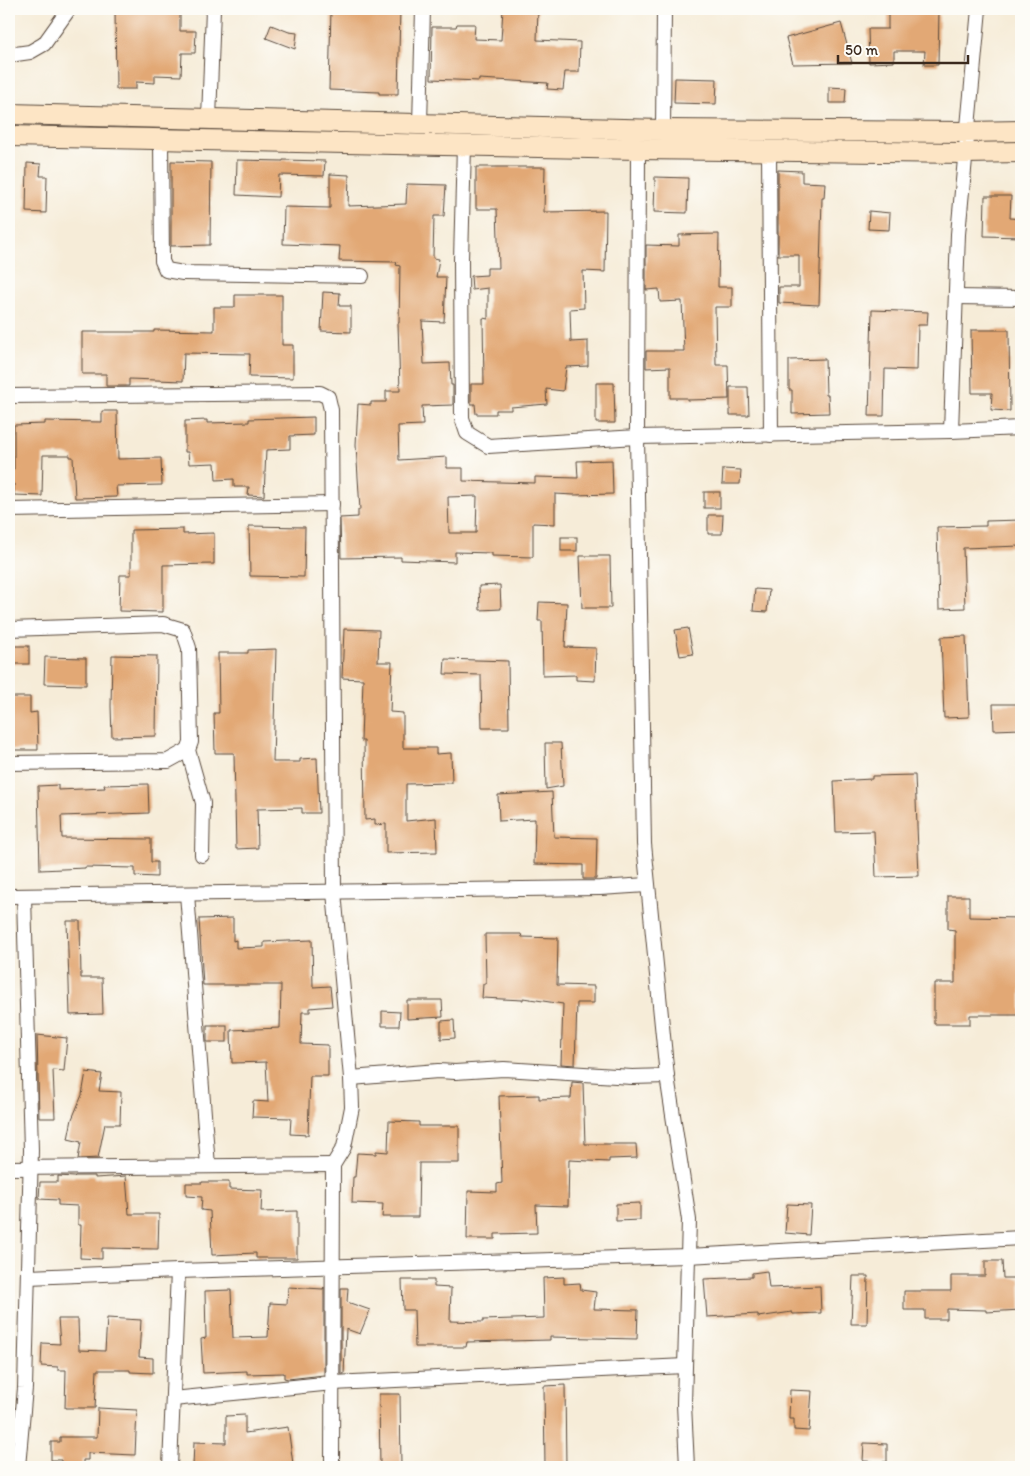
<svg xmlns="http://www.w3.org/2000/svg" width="1030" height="1476" font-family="Itim,sans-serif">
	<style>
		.building { fill: #e2a875; fill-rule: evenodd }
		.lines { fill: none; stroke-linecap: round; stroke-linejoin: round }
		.minor-casing { stroke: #57473a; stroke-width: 16 }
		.secondary-casing { stroke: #57473a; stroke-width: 22 }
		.minor { stroke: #fff; stroke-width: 14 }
		.secondary { stroke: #fde5c5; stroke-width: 20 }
	</style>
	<rect width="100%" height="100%" fill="#fdfcf7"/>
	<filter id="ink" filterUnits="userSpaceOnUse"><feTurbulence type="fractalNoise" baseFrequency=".02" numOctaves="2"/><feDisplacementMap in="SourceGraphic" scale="10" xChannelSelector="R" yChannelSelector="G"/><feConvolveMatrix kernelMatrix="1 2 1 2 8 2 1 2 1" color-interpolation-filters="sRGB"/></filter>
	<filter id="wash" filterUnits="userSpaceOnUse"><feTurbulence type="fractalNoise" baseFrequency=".0096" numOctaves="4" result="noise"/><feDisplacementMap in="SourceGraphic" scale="20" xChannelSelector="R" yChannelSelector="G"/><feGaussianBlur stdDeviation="1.12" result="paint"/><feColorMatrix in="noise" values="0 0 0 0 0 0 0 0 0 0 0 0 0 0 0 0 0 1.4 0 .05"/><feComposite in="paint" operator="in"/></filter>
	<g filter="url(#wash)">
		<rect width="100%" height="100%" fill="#f6ecd8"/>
		<g id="blocks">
			<!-- building -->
			<g class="building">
				<polygon points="115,9 180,9 180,31 196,31 195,53 182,53 181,76 155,75 155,83 136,82 136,89 116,89"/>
				<polygon points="331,9 400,9 398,94 379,94 379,92 329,90"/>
				<polygon points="503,9 538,9 537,40 580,42 579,72 565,72 563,90 547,89 548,83 479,79 479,81 431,79 432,27 456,27 457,24 475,24 474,39 501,40"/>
				<polygon points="888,9 939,9 938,65 924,65 925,51 894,51 894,62 869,63 868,29 888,29"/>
				<polygon points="841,23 852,63 793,64 786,38"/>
				<polygon points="271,25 289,32 297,33 295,49 266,38"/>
				<polygon points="675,78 717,79 716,104 674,103"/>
				<polygon points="829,87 846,88 845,103 829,103"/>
				<polygon points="237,160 283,161 283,160 325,161 324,176 279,175 278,197 236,195"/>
				<polygon points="171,161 211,162 210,245 171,246"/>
				<polygon points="27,163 41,164 40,176 47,176 46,213 26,212"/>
				<polygon points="476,167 545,167 544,212 606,211 605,272 583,271 584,308 570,309 571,342 588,341 588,366 566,367 563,391 546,389 547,404 511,407 511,410 496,410 496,414 476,414 475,404 471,404 471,384 484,384 483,318 488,319 488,288 472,290 471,276 487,275 487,268 499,268 497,209 476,209"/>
				<polygon points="778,170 802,171 802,182 825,183 824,198 822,198 819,305 779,303 779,287 799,287 799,255 778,255"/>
				<path d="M330 174 349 175 348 206 406 204 407 184 446 185 444 216H434L433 258 439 259 436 277H446L444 322 422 321 424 364 450 363 451 385H453V405L422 406 423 425 398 426 399 460 447 457V468H463V481L535 483V477L578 478 577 461 612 460 613 494 574 495 555 494V524L533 523V557L492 556V553L455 552V562L401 560V557L341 558 340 518 358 517V510H360L356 445 358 404 371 405V402H386V391H400L398 323H399L400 266 396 265 397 262 339 261 340 246 283 244 284 207 330 208ZM477 496 476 533H449L448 497Z"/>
				<polygon points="655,177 688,178 687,213 654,212"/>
				<polygon points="985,196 1011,196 1010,218 1021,219 1021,237 984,236"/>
				<polygon points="869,211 890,213 889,230 868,229"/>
				<polygon points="719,234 718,287 732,287 732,307 715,307 716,365 728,365 729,399 687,400 687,398 670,398 670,367 646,368 646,351 684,351 682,301 660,302 659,289 646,290 646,245 679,246 679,235"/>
				<polygon points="323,292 340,293 339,306 351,306 351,332 321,331"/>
				<polygon points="235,295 282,295 282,345 293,345 293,378 249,377 250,354 184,353 183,381 129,379 129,386 106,386 106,374 82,374 82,332 154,332 154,330 214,331 214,307 235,307"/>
				<polygon points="872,310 928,312 927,325 918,325 917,370 885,369 884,416 869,416"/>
				<polygon points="971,330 1009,330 1010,411 991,410 992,393 972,393"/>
				<polygon points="825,359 826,395 828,395 829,413 792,414 792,390 789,390 789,360"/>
				<polygon points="596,383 614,383 615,423 596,423"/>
				<polygon points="730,387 748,387 749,415 730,415"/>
				<polygon points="102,411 117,411 118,459 161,458 162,485 116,486 117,497 75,498 73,457 70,457 70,455 43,455 42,496 14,495 14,484 9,484 9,469 14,469 14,425 45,424 45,421 102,422"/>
				<polygon points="314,417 314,435 290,436 290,449 266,450 264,496 248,495 249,487 234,487 234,479 216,480 215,463 189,464 188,452 185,452 185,421 207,420 207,423 249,422 249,419"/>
				<polygon points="723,469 741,470 740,484 722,484"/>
				<rect x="704" y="492" width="16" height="16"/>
				<polygon points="708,515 723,515 722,534 708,534"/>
				<polygon points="1021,520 1021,546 963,548 965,608 939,609 937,527 986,526 986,521"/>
				<polygon points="249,526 305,527 304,577 250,576"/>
				<polygon points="183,529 183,534 214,533 214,564 163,565 163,612 119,611 120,575 131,575 131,530"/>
				<rect x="561" y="537" width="16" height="14"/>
				<polygon points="580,556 610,556 611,608 582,608"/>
				<polygon points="500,585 501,609 480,610 479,586"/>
				<polygon points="755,589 769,590 767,612 753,611"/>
				<polygon points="539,602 567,603 565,647 596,648 595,681 576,680 576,675 543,676 542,621 538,621"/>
				<polygon points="688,628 693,654 680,656 675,630"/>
				<polygon points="344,629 379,630 378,662 392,662 390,712 403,713 403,748 436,748 436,754 451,753 452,783 406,784 406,821 436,818 437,852 386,853 386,824 375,825 375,819 365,820 364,741 361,741 363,679 342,678"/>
				<polygon points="966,636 969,717 944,718 941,637"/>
				<rect x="9" y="646" width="20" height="18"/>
				<polygon points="276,649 273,762 300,762 300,759 317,758 319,813 302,813 302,808 257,809 258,848 236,849 234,753 215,753 214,713 219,713 218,653 248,653 248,650"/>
				<polygon points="112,655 157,656 156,736 112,737 111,706"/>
				<polygon points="45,657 86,658 86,685 44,684"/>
				<polygon points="445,659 508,661 509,728 482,728 481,675 444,674"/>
				<polygon points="9,697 30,697 30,713 37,712 38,750 9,750"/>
				<polygon points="993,704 1021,704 1021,729 994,730"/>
				<polygon points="545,743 561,743 563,786 546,789"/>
				<polygon points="915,775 919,876 876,877 874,831 836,832 834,781 872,779 872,776"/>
				<polygon points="148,784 149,813 61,816 62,838 151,839 151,862 157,862 157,877 135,876 135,868 85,867 85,868 40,870 38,786 58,785 58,790 105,788 104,785"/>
				<polygon points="552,792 554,837 597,838 596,879 583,879 583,865 534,864 535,819 499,821 498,795"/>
				<polygon points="948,896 969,896 969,917 1020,918 1021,1015 970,1015 970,1024 934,1024 934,983 955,983 955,930 948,929"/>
				<polygon points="233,918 233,941 236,940 236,948 264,947 264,942 312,940 313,987 330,986 332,1006 310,1008 310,1012 302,1012 301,1044 328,1045 328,1076 310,1076 308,1135 290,1134 291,1118 252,1117 253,1101 268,1102 266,1062 232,1063 231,1030 280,1028 281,985 203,985 199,919"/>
				<polygon points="67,921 80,921 81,978 102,978 103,1014 70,1015"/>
				<polygon points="485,934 521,934 522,937 558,938 557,985 594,986 594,1003 577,1003 575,1065 561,1064 563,1004 523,998 523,1000 482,998 483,984 486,984"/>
				<polygon points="407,1000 442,1000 443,1017 407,1019"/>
				<polygon points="382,1011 400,1012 399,1026 382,1026"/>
				<polygon points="454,1020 455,1038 441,1039 441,1021"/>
				<rect x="207" y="1025" width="20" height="17"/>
				<polygon points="37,1035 67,1038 64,1071 53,1070 55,1118 39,1118"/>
				<polygon points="86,1072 102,1074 99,1091 121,1092 120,1124 105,1124 98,1158 78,1159 81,1142 68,1139 72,1119 82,1095"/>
				<polygon points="572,1082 583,1083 585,1144 636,1144 637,1158 609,1159 609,1162 569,1160 568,1206 536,1205 537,1233 495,1234 495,1239 467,1239 468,1191 497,1192 497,1184 502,1183 499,1096 539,1095 539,1099 571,1098"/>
				<polygon points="389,1121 419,1122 419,1126 459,1126 459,1163 419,1163 418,1217 382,1217 383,1204 352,1203 353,1177 355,1177 357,1153 376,1154 376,1151 388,1152"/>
				<polygon points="58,1176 74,1177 75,1176 95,1176 95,1178 126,1176 129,1214 159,1214 158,1249 102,1248 102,1259 80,1258 81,1225 78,1225 78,1206 58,1205 58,1200 39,1199 40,1182 58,1182"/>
				<polygon points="202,1182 229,1182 229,1189 262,1190 261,1212 297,1211 297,1258 256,1258 256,1253 212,1255 210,1211 201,1210 202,1197 186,1196 186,1183 202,1183"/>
				<polygon points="640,1203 640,1220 616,1221 616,1204"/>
				<polygon points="787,1204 811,1205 809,1235 785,1233"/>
				<polygon points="985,1261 1002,1261 1003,1278 1020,1278 1021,1310 986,1312 986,1310 947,1309 947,1319 925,1319 925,1310 904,1310 904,1291 951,1291 951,1276 985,1276"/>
				<polygon points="767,1271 769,1288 820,1286 821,1313 793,1314 792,1312 758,1317 758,1314 707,1317 704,1279 752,1277 752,1273"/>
				<polygon points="853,1276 868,1276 867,1324 851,1324"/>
				<polygon points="564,1277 564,1284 580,1283 581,1290 596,1292 594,1309 638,1310 637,1339 550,1337 550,1340 467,1342 466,1347 415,1347 414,1310 403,1310 402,1280 434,1280 434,1287 451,1288 450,1321 483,1322 483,1320 544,1318 543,1278"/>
				<polygon points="288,1287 323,1289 324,1287 324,1375 288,1379 284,1378 284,1373 247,1374 247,1371 203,1373 201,1339 206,1338 205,1291 231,1290 233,1338 268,1337 270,1303 287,1304"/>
				<polygon points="341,1288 348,1288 347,1302 370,1310 360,1334 346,1329 344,1374 341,1374"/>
				<polygon points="107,1318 141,1320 139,1357 153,1358 153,1373 130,1372 130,1370 97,1370 95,1408 65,1408 66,1370 58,1370 58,1367 41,1366 42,1343 60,1344 58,1319 78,1319 79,1350 105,1351"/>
				<polygon points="565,1385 566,1467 545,1467 544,1386"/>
				<polygon points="790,1390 812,1391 809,1431 794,1430 794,1419 789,1419"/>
				<polygon points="379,1394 400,1394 401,1467 380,1467"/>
				<polygon points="98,1408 137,1410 135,1455 88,1453 88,1460 83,1460 83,1467 61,1467 61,1460 51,1460 51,1442 60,1442 60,1437 97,1437"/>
				<polygon points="245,1415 245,1433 288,1427 293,1464 269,1467 193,1467 194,1442 226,1443 226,1416"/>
				<polygon points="864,1443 887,1444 887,1462 863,1461"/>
			</g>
		</g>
	</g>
	<g filter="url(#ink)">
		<use href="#blocks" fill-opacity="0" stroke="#57473a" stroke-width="1"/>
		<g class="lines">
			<!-- minor casing -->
			<g class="minor-casing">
				<g id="minor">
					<polyline points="9,55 30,52 44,44 69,9"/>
					<polyline points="209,119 213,9"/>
					<polyline points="420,124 423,9"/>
					<polyline points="663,130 664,9"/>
					<polyline points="161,139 162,261 166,270 183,273 362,276"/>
					<polyline points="464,145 461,260 462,418 467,433 488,446 637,437 951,431 1021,428"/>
					<polyline points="638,149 637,437 644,844 667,1076 689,1220 684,1404 687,1467"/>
					<polyline points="769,150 771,435"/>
					<polyline points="956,297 1021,298"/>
					<polyline points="9,396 320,393 328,397 331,410 334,892 351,1078 352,1107 344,1147 333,1165 332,1467"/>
					<polyline points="951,431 958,234 979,9"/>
					<polyline points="9,510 332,504"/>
					<polyline points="9,629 163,624 183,630 189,648 191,742 188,750 203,803 202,855"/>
					<polyline points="9,763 168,761 188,750"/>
					<polyline points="187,894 208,1166"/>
					<polyline points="9,896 600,888 647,885"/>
					<polyline points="351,1078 438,1071 455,1072 504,1069 632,1077 667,1076"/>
					<polyline points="9,1168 333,1165"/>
					<polyline points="28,1277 178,1271 688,1256 1021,1238"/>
					<polyline points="173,1399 333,1383 685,1366"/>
					<polyline points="18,1467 25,1388 31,1150 24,896"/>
					<polyline points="170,1467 178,1271"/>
				</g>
			</g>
			<!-- secondary casing -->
			<g class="secondary-casing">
				<g id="secondary">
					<polyline points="9,114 663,130 967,132 1021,131"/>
					<polyline points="9,136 638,149 965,153 1021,152"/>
				</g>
			</g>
			<!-- minor -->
			<use href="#minor" class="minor"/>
			<!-- secondary -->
			<use href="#secondary" class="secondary"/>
		</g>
	</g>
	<!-- margin -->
	<rect width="1030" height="1476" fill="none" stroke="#fdfcf7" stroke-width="30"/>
	<!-- scale -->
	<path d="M838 55v8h130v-8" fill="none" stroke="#3b2a1e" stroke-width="2.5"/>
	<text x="845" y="55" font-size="15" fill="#3b2a1e" stroke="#fdfcf7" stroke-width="4" paint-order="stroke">50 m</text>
</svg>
